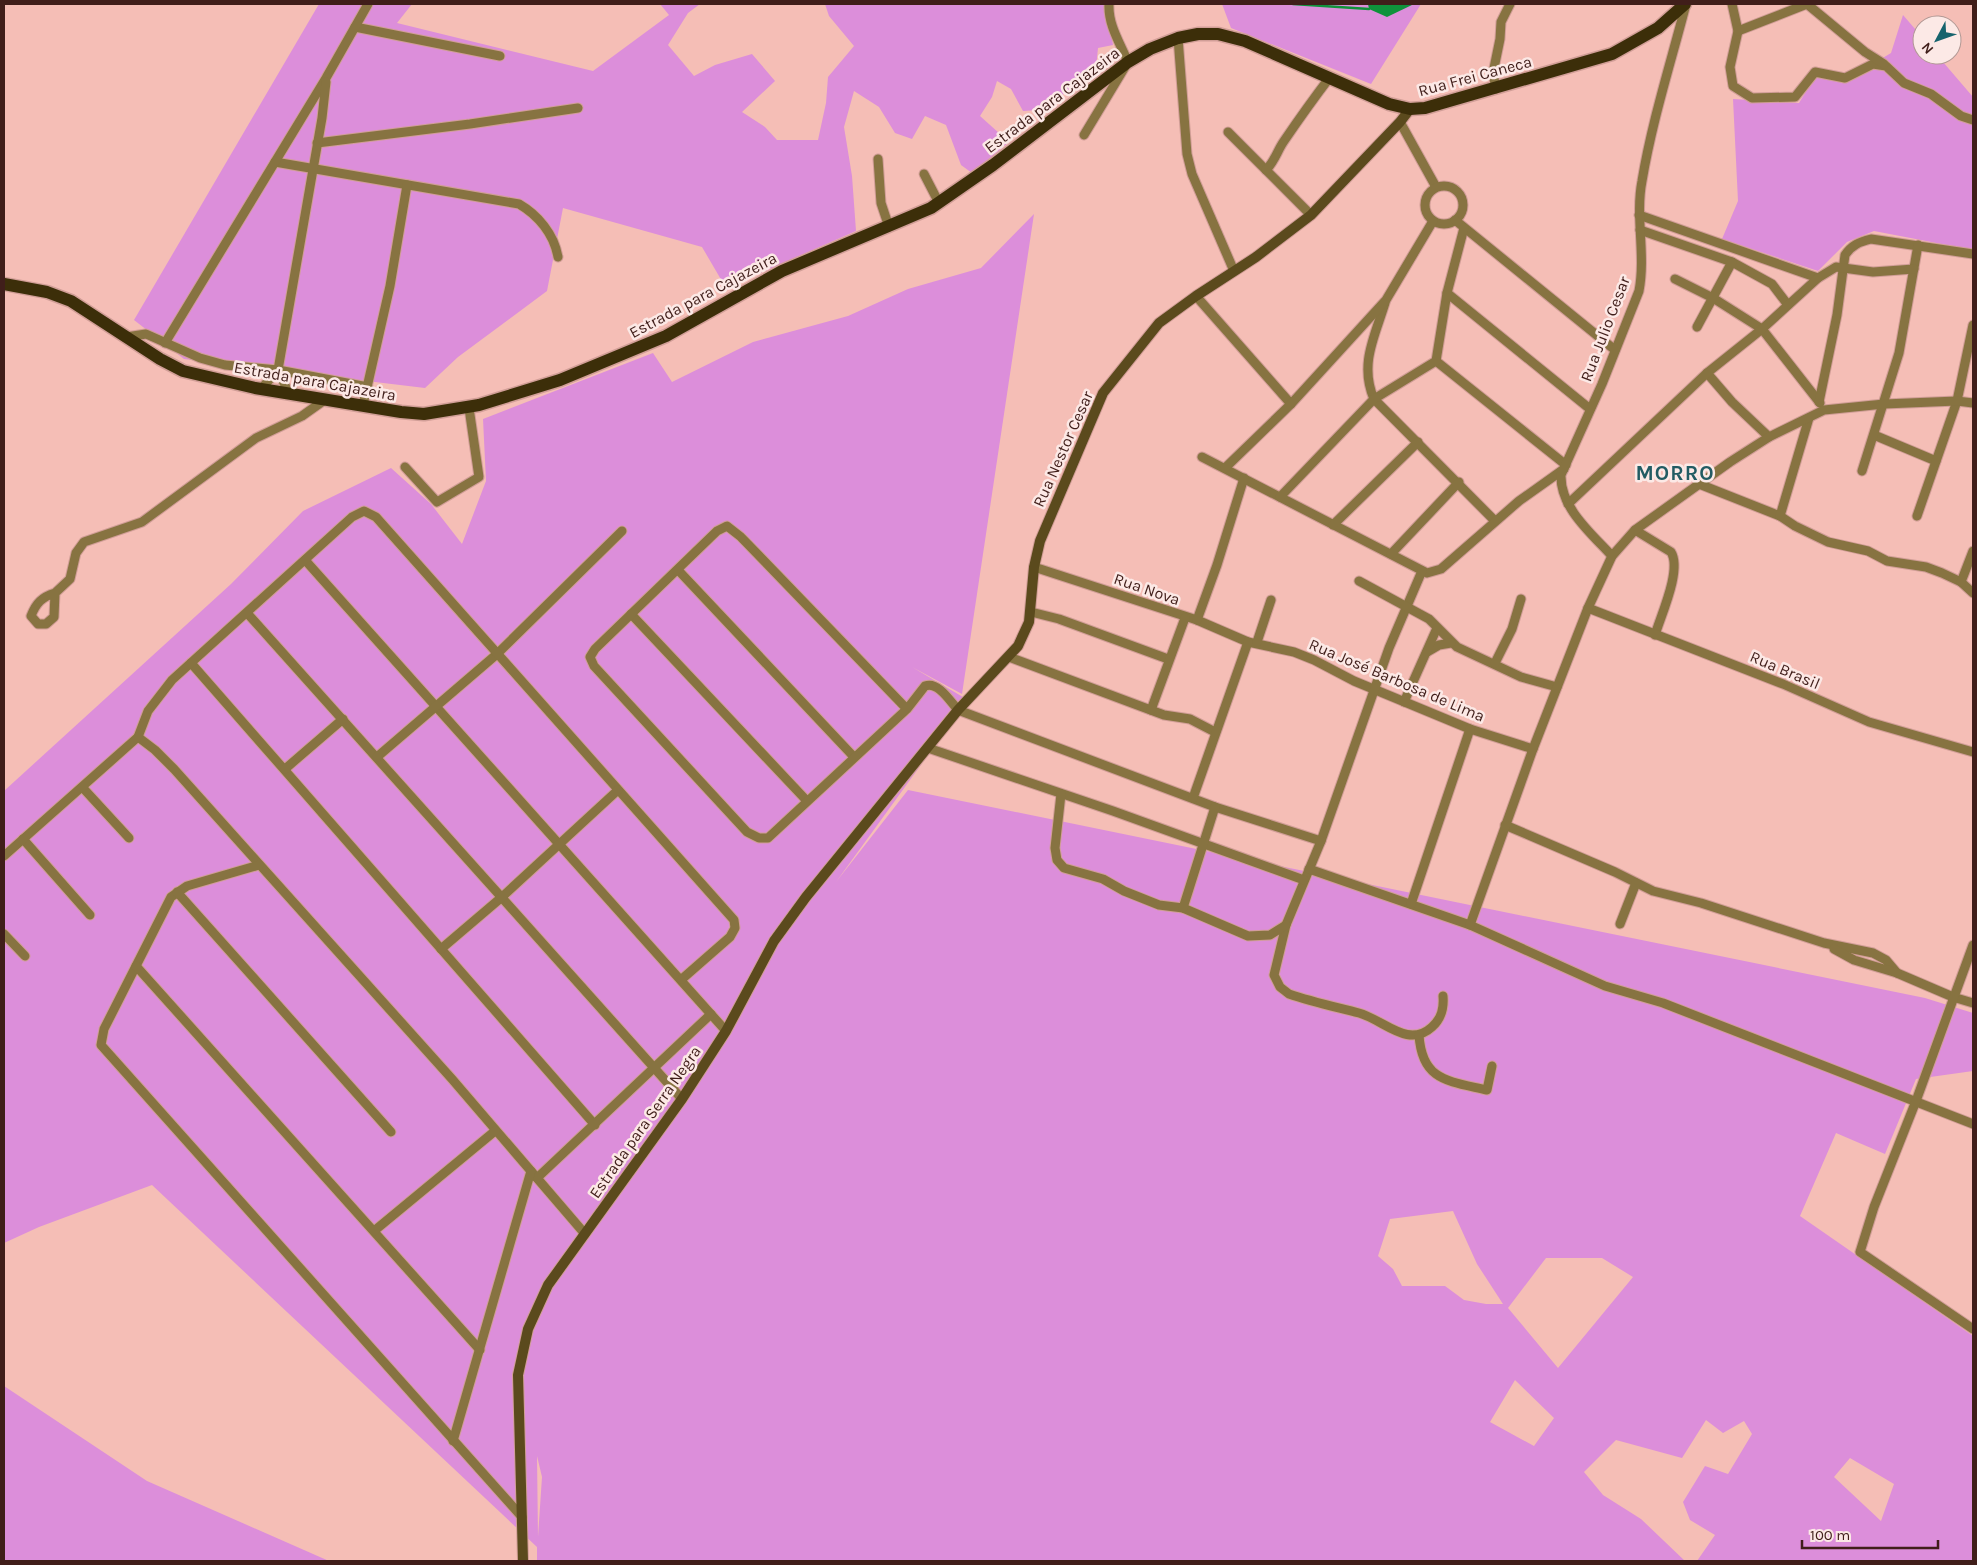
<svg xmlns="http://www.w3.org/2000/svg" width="1977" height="1565" font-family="Karla,sans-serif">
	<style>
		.green { fill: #dc8eda; fill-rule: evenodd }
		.water { fill: #0f923b }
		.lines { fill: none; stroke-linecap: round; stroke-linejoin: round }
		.stream { stroke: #0f923b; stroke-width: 2.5 }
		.street-casing { stroke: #d19e97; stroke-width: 11 }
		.secondary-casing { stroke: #d19e97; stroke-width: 12 }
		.primary-casing { stroke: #d19e97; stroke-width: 15 }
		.street { stroke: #877341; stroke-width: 9 }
		.secondary { stroke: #5b4a1d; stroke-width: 10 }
		.primary { stroke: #3c2e09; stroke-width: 12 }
		.labels { text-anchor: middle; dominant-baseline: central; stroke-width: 5; stroke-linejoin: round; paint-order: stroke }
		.street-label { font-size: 16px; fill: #401e1a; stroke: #fce9e6 }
		.district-label { font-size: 21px; font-weight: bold; letter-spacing: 1px; fill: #225b63; stroke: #fce9e6 }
	</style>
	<rect width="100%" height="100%" fill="#f5beb6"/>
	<!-- green -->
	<g class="green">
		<polygon points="319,4 412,4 397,23 593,71 669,15 660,4 700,4 688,13 668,45 694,76 715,65 752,54 775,81 742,112 765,127 777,140 818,140 826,103 828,77 854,46 829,16 825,4 1106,4 1113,45 1098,48 1096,68 1056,100 1044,100 1039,110 1023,111 1011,89 997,81 992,97 980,116 1009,142 972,173 961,165 946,125 925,116 912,139 895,133 879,107 854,91 844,127 852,176 856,231 726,288 702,247 563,208 547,291 458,357 425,388 184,359 134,320"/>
		<polygon points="1222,4 1421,4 1371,84 1231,28"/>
		<polygon points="1903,15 1922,37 1922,55 1937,55 1973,97 1973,250 1874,231 1847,242 1818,271 1722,239 1738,201 1733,99 1799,103 1816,75 1846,80 1891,53"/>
		<path d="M1034 214 962 694 912 667 968 700 836 882 908 790 1925 998 1973 1013V1071L1916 1079 1885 1154 1836 1133 1800 1216 1973 1336V1561H1697L1715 1535 1690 1520 1683 1502 1705 1466 1728 1474 1752 1434 1744 1421 1723 1433 1706 1420 1682 1458 1616 1440 1584 1472 1603 1495 1641 1519 1685 1561H537V1547L152 1185 39 1227 4 1243V791L231 584 303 511 391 468 431 504 462 544 486 481 483 419 653 353 672 382 753 342 848 316 908 289 981 268ZM1453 1211 1477 1264 1503 1304H1486L1464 1300 1445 1286H1402L1393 1269 1378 1256 1390 1219ZM1546 1258H1602L1633 1277 1558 1368 1508 1308ZM1515 1380 1554 1418 1534 1446 1490 1422ZM537 1456 542 1477 538 1537ZM1850 1458 1894 1484 1881 1521 1834 1477Z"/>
		<polygon points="4,1386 147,1481 329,1561 4,1561"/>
	</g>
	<!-- water -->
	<polygon class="water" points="1368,4 1414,4 1387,17 1369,9"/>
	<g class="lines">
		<!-- stream -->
		<polyline class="stream" points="1293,4 1369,9"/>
		<!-- street casing -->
		<g class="street-casing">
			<g id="street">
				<polyline points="1732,4 1738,31 1730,67 1733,86 1752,98 1795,97 1815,72 1845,78 1873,64 1886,66 1904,83 1931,94 1961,116 1973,120"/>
				<polyline points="1807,4 1865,52 1884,64"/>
				<polyline points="355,27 500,56"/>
				<polyline points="1738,31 1807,4"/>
				<polyline points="1178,38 1187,154 1192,174 1234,271"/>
				<polyline points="1496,89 1493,73 1500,39 1501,22 1510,4"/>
				<polyline points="1400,122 1436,187"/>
				<polyline points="1228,132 1311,215"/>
				<path d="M1084 135 1128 62C1120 43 1108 25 1109 4"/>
				<polyline points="317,143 470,124 578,108"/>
				<polyline points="878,159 881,203 889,227"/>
				<path d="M275 162 519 204C538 215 554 234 558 257"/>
				<path d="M1266 170C1275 161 1277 151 1284 141 1299 119 1314 98 1330 77"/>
				<polyline points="924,174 939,203"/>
				<circle cx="1444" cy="205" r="19"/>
				<polyline points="1639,215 1818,278"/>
				<polyline points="1455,220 1615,350"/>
				<polyline points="1640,230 1732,262 1772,284 1788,305"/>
				<polyline points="1675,279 1713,298 1762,329 1820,403"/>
				<polyline points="1447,293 1590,409"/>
				<polyline points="1196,296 1291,404"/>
				<path d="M1385 303C1375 336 1359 364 1374 399L1495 521"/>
				<polyline points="1697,327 1732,262"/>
				<polyline points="126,337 146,334 200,358 225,365 278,370 368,387"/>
				<polyline points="165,343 326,78 368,4"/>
				<polyline points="1436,361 1566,465"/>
				<polyline points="1707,373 1732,402 1769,437"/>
				<polyline points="261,389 278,370"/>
				<polyline points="289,394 278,370 322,118 326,82"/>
				<path d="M1819 402 1837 315 1845 255C1852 245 1859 242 1871 239L1973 254"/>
				<polyline points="363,405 390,286 407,185"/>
				<polyline points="1874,435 1936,461"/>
				<polyline points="1202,457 1427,573 1441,569 1519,501 1564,469"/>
				<polyline points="405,467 437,502 479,477 469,408"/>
				<polyline points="1225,468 1291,404 1386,300 1433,221"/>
				<polyline points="1862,471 1899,353 1918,245"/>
				<polyline points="1699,484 1780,516 1795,526 1828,542 1868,551 1887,561 1926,567 1942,573 1961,582 1973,593"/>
				<polyline points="1280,497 1374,399 1436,361 1447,293 1464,228"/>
				<polyline points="1568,504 1707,373 1762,329 1818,278 1836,267 1873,272 1914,269"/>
				<polyline points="1780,516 1809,418"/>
				<polyline points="1917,516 1957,401 1973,325"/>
				<polyline points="1333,525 1418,442"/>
				<path d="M1635 530 1671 552C1682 570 1661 615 1655 635"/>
				<polyline points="1391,554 1459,482"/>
				<path d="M1612 556C1592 534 1560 508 1561 475L1602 384 1639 291C1646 254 1635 217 1642 181 1652 121 1671 62 1686 4"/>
				<polyline points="305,560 726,1031"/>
				<polyline points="1034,567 1197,620 1248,642 1294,652 1314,660 1354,681 1470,729 1533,749"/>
				<polyline points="678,570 854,757"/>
				<path d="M1422 571 1389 648 1321 841 1286 925 1274 975 1280 987 1289 994C1312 1002 1336 1007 1359 1013 1384 1020 1408 1049 1432 1027 1442 1018 1444 1008 1443 996"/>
				<polyline points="1359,581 1429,619 1457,647 1521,677 1557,687"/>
				<polyline points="1961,582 1973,551"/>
				<path d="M55 593C42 597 36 603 31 616L38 624H46L54 617 55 593 70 579 76 553 84 542 142 522 256 438 302 416 326 399"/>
				<polyline points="1588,608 1783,684 1869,722 1973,752"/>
				<polyline points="1031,612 1059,619 1168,659"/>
				<polyline points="247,613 682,1099"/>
				<polyline points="631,614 807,801"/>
				<polyline points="1197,620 1217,565 1244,478"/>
				<polyline points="1257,642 1271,600"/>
				<polyline points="1427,652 1439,645 1451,643"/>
				<polyline points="1009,657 1164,715 1190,719 1215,732"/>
				<polyline points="191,663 595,1125"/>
				<polyline points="1495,663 1512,629 1521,599"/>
				<polyline points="1404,702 1437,628"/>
				<path d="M907 709 741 537 727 526 717 531 595 649 590 657 594 666 747 832 759 838H768L907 709 925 686C938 681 950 701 958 710L1215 807 1321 841"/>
				<polyline points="1151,710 1185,618"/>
				<polyline points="138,737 155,750 174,769 452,1079 585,1234"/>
				<polyline points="928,748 1113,811 1304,880"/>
				<polyline points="377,757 497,654 622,531"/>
				<polyline points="285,769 343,719"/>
				<polyline points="83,788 129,838"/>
				<polyline points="1061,794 1055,848 1057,860 1064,868 1103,879 1124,891 1159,905 1183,908 1248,936 1270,935 1286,925"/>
				<polyline points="1193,798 1248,642"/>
				<polyline points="1505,825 1615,872 1653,891 1701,903 1824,943 1873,953 1886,960 1897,973 1953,997 1973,1003"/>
				<polyline points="23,839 90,915"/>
				<polyline points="4,856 138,737 148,711 172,680 352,517 364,511 376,517 734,920 735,928 730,937 682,979"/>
				<polyline points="259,865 187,886 171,897 104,1029 101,1045 522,1517"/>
				<polyline points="1309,869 1470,925 1605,986 1663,1003 1973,1124"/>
				<polyline points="177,892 391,1132"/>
				<polyline points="1411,904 1470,729"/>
				<polyline points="1183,908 1215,807"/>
				<polyline points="1620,924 1636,883"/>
				<polyline points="1470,925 1533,749 1588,608 1612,556 1635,530 1730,462 1769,437 1824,410 1884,404 1957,401 1973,403"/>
				<polyline points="4,934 25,956"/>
				<polyline points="1973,945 1916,1101 1874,1207 1860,1252 1973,1329"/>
				<polyline points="441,949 502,897 618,790"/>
				<polyline points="1834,949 1854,960 1897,973"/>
				<polyline points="136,966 480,1350"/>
				<path d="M1419 1035C1422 1081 1448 1081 1487 1090L1492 1066"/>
				<polyline points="537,1178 711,1014"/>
				<polyline points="374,1231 495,1131"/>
				<polyline points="453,1441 531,1171"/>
			</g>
		</g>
		<!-- secondary casing -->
		<g class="secondary-casing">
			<polyline id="secondary" points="523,1561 518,1375 528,1329 548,1285 682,1099 726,1031 774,941 806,897 958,710 1018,646 1029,622 1034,567 1040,541 1103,393 1159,323 1196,296 1256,257 1311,215 1400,122 1410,109"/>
		</g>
		<!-- primary casing -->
		<g class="primary-casing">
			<polyline id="primary" points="4,284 47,292 71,301 160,359 183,371 255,388 401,412 424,414 479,405 560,380 666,336 782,271 931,208 993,165 1128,62 1150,49 1178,38 1198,34 1218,34 1245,41 1389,104 1410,109 1425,108 1612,54 1658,28 1685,4"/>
		</g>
		<!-- street -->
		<use href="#street" class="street"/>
		<!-- secondary -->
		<use href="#secondary" class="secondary"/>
		<!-- primary -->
		<use href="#primary" class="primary"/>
	</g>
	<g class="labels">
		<!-- street labels -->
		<g class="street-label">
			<text transform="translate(1475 76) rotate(-15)">Rua Frei Caneca</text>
			<text transform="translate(1052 100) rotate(-37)">Estrada para Cajazeira</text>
			<text transform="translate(703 295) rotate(-28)">Estrada para Cajazeira</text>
			<text transform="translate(1605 329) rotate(-69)">Rua Julio Cesar</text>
			<text transform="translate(315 381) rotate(10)">Estrada para Cajazeira</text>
			<text transform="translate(1063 449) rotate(-66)">Rua Nestor Cesar</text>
			<text transform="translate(1147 589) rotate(19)">Rua Nova</text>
			<text transform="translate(1785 670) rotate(23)">Rua Brasil</text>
			<text transform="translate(1397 680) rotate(23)">Rua José Barbosa de Lima</text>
			<text transform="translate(645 1122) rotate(-55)">Estrada para Serra Negra</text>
		</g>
		<!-- district labels -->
		<g class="district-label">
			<text x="1675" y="473">MORRO</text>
		</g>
	</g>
	<!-- border -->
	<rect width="1977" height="1565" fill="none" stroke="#401e1a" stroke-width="10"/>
	<!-- north arrow -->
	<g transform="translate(1937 40) rotate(229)"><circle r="24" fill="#fce9e6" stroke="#b19894"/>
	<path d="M0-4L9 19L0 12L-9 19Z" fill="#16636d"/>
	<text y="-8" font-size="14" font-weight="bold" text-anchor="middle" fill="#401e1a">N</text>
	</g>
	<!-- scale -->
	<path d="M1802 1540v8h136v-8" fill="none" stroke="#401e1a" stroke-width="2.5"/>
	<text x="1810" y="1540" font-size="15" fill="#401e1a" stroke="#fce9e6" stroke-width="4" paint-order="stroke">100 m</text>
</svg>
